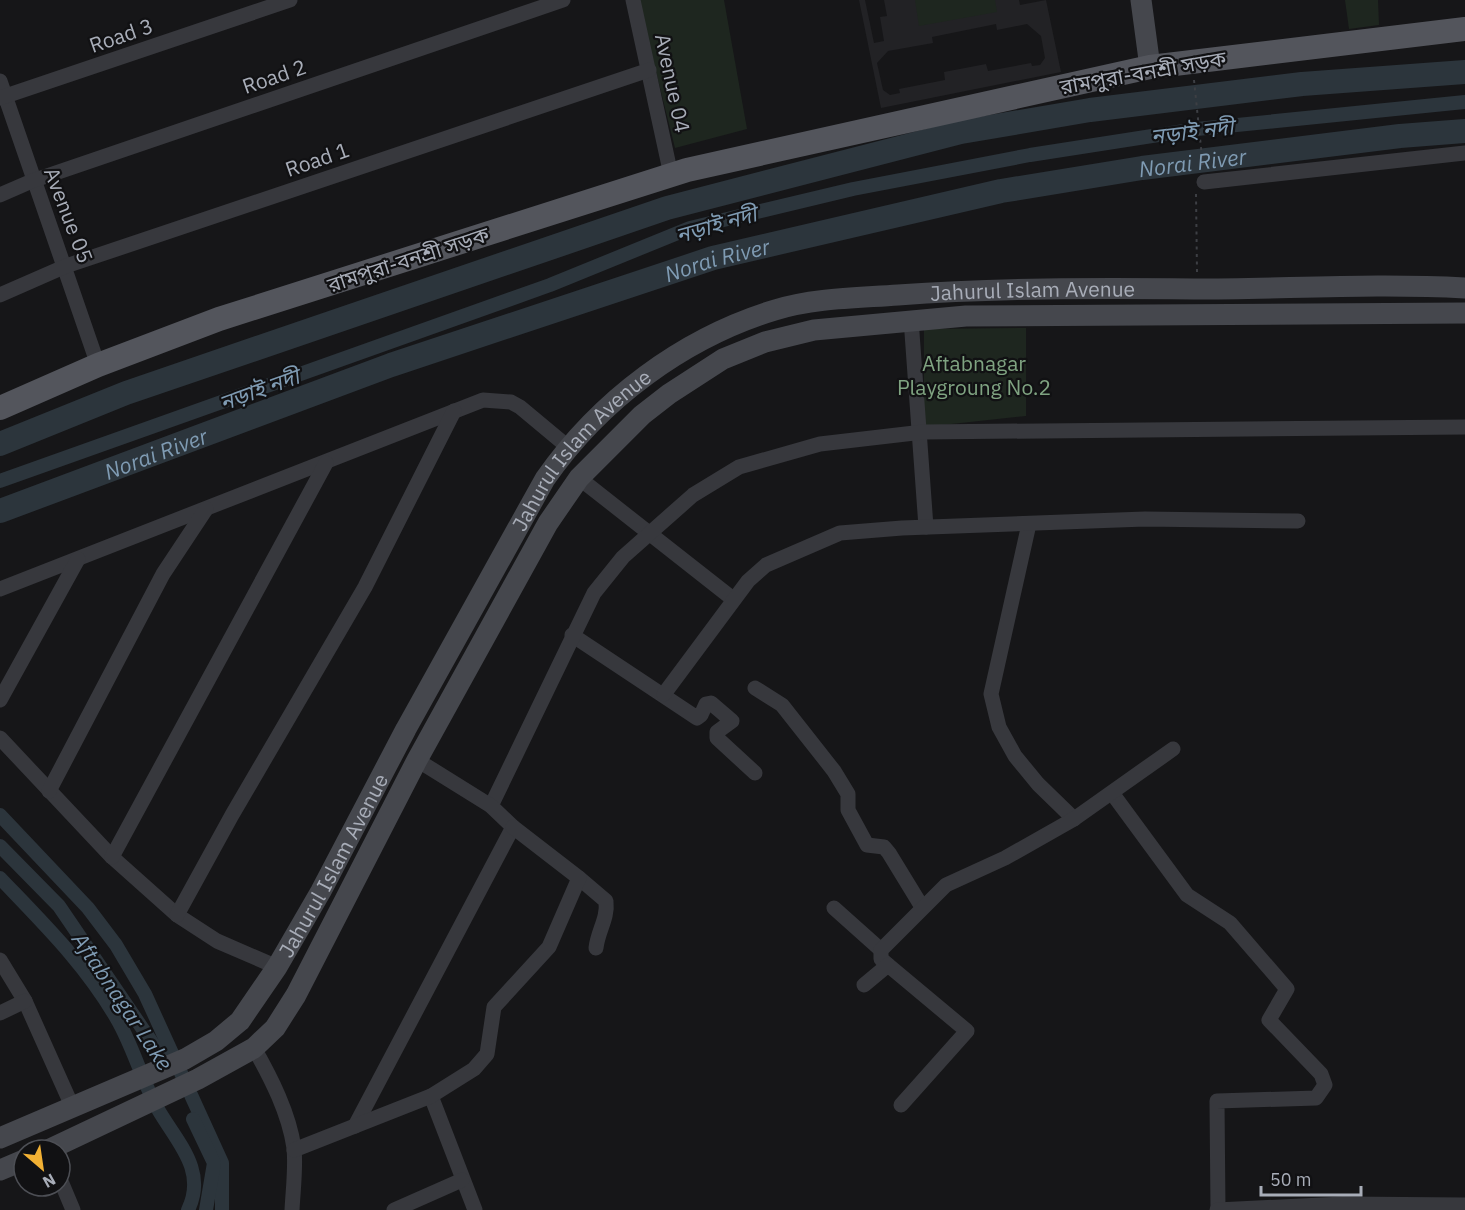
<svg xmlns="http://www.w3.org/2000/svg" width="1465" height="1210" font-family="'IBM Plex Sans','Noto Sans Bengali',sans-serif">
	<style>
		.built { fill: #222225; fill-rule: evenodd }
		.green { fill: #1e261f }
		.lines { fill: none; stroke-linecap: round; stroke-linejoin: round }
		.canal { stroke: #2c353c; stroke-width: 14 }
		.river { stroke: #2c353c; stroke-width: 24 }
		.path { stroke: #3d3f44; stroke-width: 2; stroke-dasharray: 3 4.5; stroke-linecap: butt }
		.street { stroke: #37383d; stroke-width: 15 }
		.secondary { stroke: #45474d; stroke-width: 21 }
		.primary { stroke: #53555c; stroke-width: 24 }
		.labels { text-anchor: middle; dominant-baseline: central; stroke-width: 4.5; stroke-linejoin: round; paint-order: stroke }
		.street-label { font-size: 21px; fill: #a8adb8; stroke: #111113 }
		.park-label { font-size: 21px; fill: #7fa381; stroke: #111113 }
		.water-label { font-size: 22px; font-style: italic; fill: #7f9bb3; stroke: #111113 }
	</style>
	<rect width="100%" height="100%" fill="#161618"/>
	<!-- built -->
	<path class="built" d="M859 0H865L874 43 884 41 880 17 887 16 884 0H1019L1020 5 1046 0 1061 72 881 108ZM996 24 997 30 1027 24 1041 36 1045 58 1040 65 1032 66 1031 63 988 71 986 64 944 72 945 80 899 89 900 93 890 95 883 90 877 63 888 51 933 43 932 37Z"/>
	<!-- green -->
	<g class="green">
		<polygon points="638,0 724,0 747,129 675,148"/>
		<polygon points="915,0 995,0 997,12 919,26"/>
		<polygon points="1345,0 1378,0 1379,25 1349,29"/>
		<polygon points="1026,328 1026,416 924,427 924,329"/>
	</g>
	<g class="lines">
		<!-- canal -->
		<g class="canal">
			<polyline points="0,481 550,285 690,228 853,189 1030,155 1197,129 1465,102"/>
			<polyline points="0,815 88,908 116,945 145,994 222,1163 222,1210"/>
			<polyline points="0,846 59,906 168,1066"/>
			<path d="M0 878C43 923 86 965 117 1019 134 1048 142 1082 159 1111 178 1143 207 1171 188 1210"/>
			<polyline points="193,1119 214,1163 206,1210"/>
		</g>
		<!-- river -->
		<g class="river">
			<polyline points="0,444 126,393 667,208 961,132 1090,110 1302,84 1465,72"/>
			<path id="s1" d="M0 511 391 365 713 258 1001 191 1142 168 1400 136 1465 131"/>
		</g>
		<!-- path -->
		<g class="path">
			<polyline points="1194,80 1203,167"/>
			<polyline points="1196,194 1197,272"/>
		</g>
		<!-- street -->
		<g class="street">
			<polyline points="633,0 671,175"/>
			<polyline points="0,81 98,365"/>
			<polyline points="0,98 290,0"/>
			<polyline points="1204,182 1465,153"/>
			<polyline points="0,195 32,181 563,0"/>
			<polyline points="0,295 66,266 649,70"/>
			<polyline points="911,319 926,527"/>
			<polyline points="579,478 733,599"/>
			<polyline points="1029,524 991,694 999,727 1015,756 1038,784 1074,819"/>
			<polyline points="0,589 483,400 511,402 520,407 568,447"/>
			<polyline points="572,635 697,718 701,715 706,704 711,703 732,721 717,732 717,738 755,773"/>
			<polyline points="755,688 782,705 834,771 848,794 848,810 867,845 884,847 889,853 922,907"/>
			<polyline points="664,694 748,581 766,565 840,533 902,528 1145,519 1298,521"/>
			<polyline points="0,700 78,559"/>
			<polyline points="0,738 112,857 177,915 217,941 277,967"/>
			<polyline points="49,791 163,574 206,509"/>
			<polyline points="1112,793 1187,895 1230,923 1287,989 1269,1020 1321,1074 1325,1085 1316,1098 1217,1101 1218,1210"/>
			<polyline points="491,806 594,593 623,557 693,495 739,467 820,444 923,432 1465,427"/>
			<polyline points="112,857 326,463"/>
			<path d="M579 878 606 901C608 919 598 930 596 948"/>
			<polyline points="834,908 881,950"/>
			<polyline points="177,915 232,815 365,587 454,411"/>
			<polyline points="0,960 25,1001 72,1106"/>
			<polyline points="888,965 881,959 881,950 946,885 1005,858 1074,819 1173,749"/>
			<polyline points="864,985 888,965 967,1031 901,1105"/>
			<polyline points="0,1013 25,1001"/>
			<path d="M254 1048C271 1078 289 1113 294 1148 296 1168 293 1190 292 1210"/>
			<polyline points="431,1096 475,1210"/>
			<polyline points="355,1126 513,827 491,806 417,760"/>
			<polyline points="294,1150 431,1096 474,1069 487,1054 494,1007 549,947 579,878 513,827"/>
			<polyline points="60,1179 73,1210"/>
			<polyline points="394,1210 462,1180"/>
			<polyline points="1217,1210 1343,1204 1465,1205"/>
		</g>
		<!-- secondary -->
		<g class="secondary">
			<polyline points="1141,0 1150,67"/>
			<path id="s2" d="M0 1138 185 1059 216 1041 240 1021 277 967 321 891 406 729 545 479C600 400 683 338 775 310 814 298 857 298 898 295 996 288 1095 288 1194 289 1284 289 1375 283 1465 288"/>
			<polyline points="48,1150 198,1079 254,1048 275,1028 296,995 417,760 548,523 579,478 642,415 669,394 723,359 765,342 814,330 966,316 1465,313"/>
			<polyline points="0,1170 24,1160"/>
		</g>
		<!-- primary -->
		<polyline class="primary" points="0,408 98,365 219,319 687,170 1150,67 1465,29"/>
	</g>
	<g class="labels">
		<!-- street labels -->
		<g class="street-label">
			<text transform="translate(121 35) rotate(-19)">Road 3</text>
			<text transform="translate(1143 72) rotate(-10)">রামপুরা-বনশ্রী সড়ক</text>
			<text transform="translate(274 76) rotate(-19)">Road 2</text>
			<text transform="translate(673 83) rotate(78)">Avenue 04</text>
			<text transform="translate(317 159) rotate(-19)">Road 1</text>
			<text transform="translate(69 215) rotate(69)">Avenue 05</text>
			<text transform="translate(408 259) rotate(-18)">রামপুরা-বনশ্রী সড়ক</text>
			<text stroke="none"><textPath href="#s2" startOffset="1440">Jahurul Islam Avenue</textPath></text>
			<text stroke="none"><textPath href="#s2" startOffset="936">Jahurul Islam Avenue</textPath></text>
			<text stroke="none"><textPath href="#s2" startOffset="450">Jahurul Islam Avenue</textPath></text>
		</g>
		<!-- park labels -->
		<g class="park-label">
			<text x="974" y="363">Aftabnagar<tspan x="974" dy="24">Playgroung No.2</tspan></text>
		</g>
		<!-- water labels -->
		<g class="water-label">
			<text transform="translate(1192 131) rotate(-7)">নড়াই নদী</text>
			<text stroke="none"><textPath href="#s1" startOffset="1246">Norai River</textPath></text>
			<text transform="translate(716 224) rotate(-16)">নড়াই নদী</text>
			<text stroke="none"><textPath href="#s1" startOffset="760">Norai River</textPath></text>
			<text transform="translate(259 389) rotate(-20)">নড়াই নদী</text>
			<text stroke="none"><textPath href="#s1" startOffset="166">Norai River</textPath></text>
			<text transform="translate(123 1001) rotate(56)">Aftabnagar Lake</text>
		</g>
	</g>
	<!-- north arrow -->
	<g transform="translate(42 1168) rotate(151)"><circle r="28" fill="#111113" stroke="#4d4f55" stroke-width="1.5"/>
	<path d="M0-4.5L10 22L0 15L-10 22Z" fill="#f2b134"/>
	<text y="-9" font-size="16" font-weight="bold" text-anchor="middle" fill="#a8adb8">N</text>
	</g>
	<!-- scale -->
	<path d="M1261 1186v9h100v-9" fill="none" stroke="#a8adb8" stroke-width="3"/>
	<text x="1270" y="1186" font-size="18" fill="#a8adb8" stroke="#111113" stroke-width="4.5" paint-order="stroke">50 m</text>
</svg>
